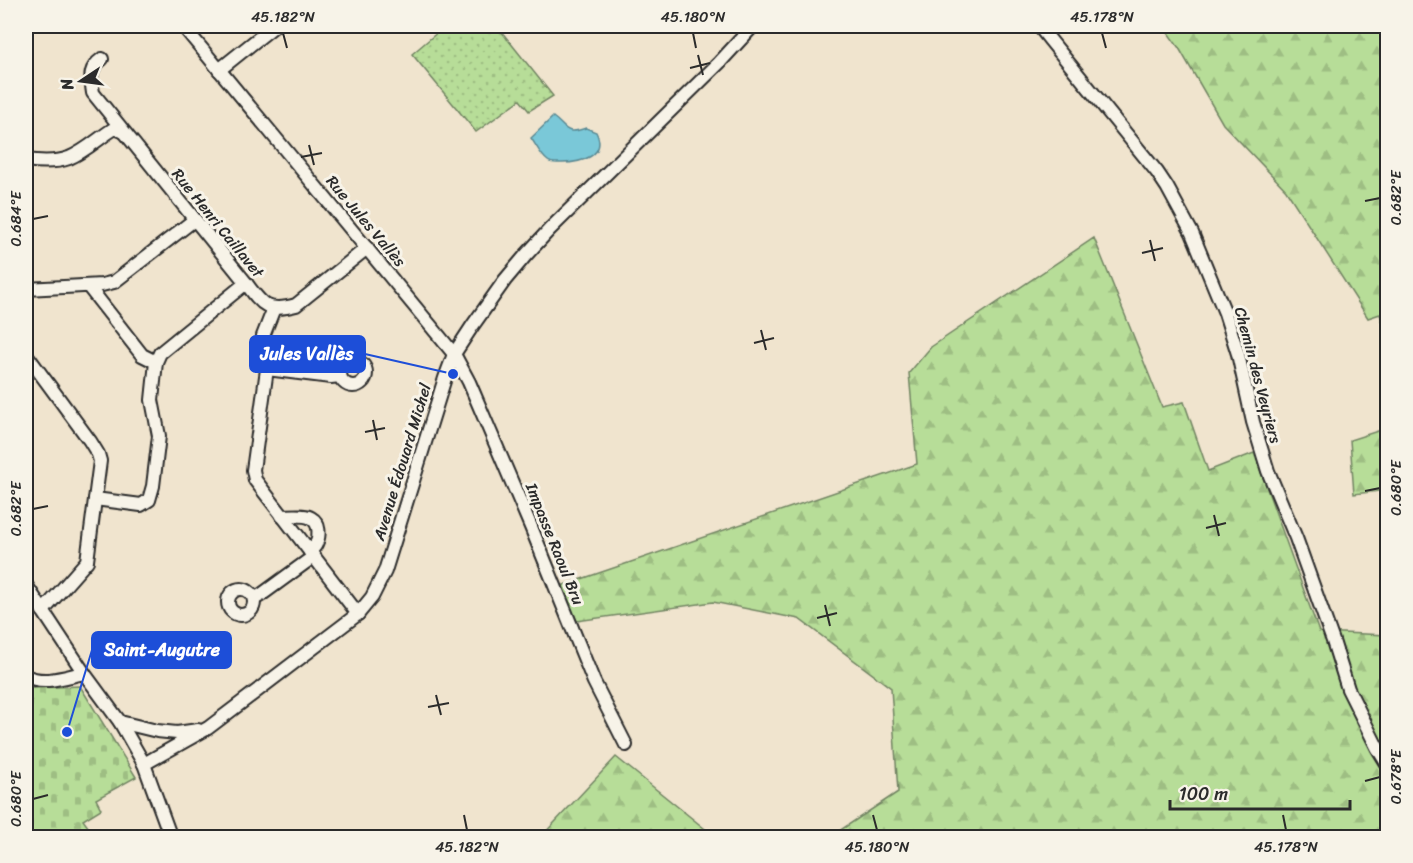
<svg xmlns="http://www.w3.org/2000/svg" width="1413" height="863" font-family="Sriracha,sans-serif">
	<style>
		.grass { fill: url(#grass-dots); stroke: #718462; stroke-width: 1.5 }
		.forest { fill: url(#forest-firs); stroke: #718462; stroke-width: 1.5 }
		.cemetery { fill: url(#cemetery-stones); stroke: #718462; stroke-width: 1.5 }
		.water { fill: #7ac8d8; stroke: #5a8993; stroke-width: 1.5 }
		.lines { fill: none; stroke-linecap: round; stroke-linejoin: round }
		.minor-casing { stroke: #2b2b2b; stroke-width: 16 }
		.minor { stroke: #f7f3e8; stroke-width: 12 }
		.ticks { fill: none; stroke: #2b2b2b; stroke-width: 2 }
		.labels { text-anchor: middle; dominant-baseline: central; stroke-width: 6; stroke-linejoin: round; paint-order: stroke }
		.street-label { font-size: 16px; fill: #2b2b2b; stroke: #f7f3e8 }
		.leader { fill: none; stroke: #1d4ed8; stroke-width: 2 }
		.callout-dot { fill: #1d4ed8; stroke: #f7f3e8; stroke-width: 2 }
		.callout { fill: #1d4ed8; stroke: #1d4ed8; stroke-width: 2 }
		.callout-label { font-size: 18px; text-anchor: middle; font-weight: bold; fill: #fff }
		.neatline { fill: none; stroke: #2b2b2b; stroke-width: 2 }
		.ticks-label { font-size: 15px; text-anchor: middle; fill: #2b2b2b }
	</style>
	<defs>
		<pattern id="grass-dots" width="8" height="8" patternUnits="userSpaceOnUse" patternTransform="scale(1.5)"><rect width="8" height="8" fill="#b7dd98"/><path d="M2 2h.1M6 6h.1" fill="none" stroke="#9ebe83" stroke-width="1.8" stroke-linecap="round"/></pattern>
		<pattern id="forest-firs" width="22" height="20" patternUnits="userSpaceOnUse" patternTransform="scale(1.5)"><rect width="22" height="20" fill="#b7dd98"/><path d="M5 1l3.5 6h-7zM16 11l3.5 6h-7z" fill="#9ebe83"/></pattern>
		<pattern id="cemetery-stones" width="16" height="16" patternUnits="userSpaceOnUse" patternTransform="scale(1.5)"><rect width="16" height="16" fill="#b7dd98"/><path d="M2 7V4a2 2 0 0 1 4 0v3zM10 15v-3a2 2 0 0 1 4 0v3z" fill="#9ebe83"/></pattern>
	</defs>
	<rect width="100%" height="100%" fill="#f0e4ce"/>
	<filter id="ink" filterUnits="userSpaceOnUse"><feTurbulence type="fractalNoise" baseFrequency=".0167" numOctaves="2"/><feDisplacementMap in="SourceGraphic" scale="12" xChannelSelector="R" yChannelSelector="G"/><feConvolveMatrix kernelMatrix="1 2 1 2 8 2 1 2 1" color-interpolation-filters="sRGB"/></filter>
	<g filter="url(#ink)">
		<!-- grass -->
		<polygon class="grass" points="445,26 497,26 553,96 529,111 520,100 476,132 412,54"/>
		<!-- forest -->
		<g class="forest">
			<polygon points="1163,26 1387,26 1387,340 1380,314 1368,318 1286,190 1223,124 1179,48"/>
			<polygon points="1094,238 1162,407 1184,402 1208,471 1254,453 1319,632 1387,635 1387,837 830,837 898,792 891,688 799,619 713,602 577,621 561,586 917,464 909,373 931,347"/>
			<polygon points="1387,428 1387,490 1354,494 1350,440"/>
			<polygon points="616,757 715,837 541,837"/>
		</g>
		<!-- cemetery -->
		<polygon class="cemetery" points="26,684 33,688 80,686 136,777 96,799 101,809 83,820 91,831 98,837 26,837"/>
		<!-- water -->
		<path class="water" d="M553 117C567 127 564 136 586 128L596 132C608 156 580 163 562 163 557 163 552 164 548 161 541 156 536 145 531 138Z"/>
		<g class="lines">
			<!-- minor casing -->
			<g class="minor-casing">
				<g id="minor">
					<polyline points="183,26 454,354 469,382 531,527 594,682 626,745"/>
					<polyline points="1039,26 1050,40 1157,172 1167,187 1192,233 1225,313 1238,354 1253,422 1268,471 1296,538 1333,641 1348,689 1377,747 1388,765"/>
					<path d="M102 59C88 69 91 78 93 93L246 283C262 305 267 313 296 305L367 248"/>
					<polyline points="219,70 274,26"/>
					<path d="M26 160C40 162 55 163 69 158 86 151 100 137 115 128L122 131"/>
					<polyline points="88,286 142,355 156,362"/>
					<polyline points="26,289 102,285 114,282 194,220"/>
					<polyline points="274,308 263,336 262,348 267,369 253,470 255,480 358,614"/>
					<polyline points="26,354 90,441 98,454 100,461 87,561 43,611"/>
					<circle cx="353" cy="373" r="13"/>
					<polyline points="267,369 331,377 340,376"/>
					<polyline points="95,499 141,505 149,500 153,486 159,436 152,400 156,362 160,353 246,283"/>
					<path d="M282 516C290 516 304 514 311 518 320 523 320 536 316 544 315 547 312 549 310 552"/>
					<polyline points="26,585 84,673 120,722 144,764 171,838"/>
					<circle cx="241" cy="602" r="13"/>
					<polyline points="254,599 261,595 313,557"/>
					<path d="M26 676C44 685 64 677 84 673"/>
					<polyline points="120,722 157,731 177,733 198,730"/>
					<polyline points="144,764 208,728 358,614 372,597 385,571 445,378 454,354 473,325 505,280 526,255 550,229 719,63 753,26"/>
				</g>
			</g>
			<!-- minor -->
			<use href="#minor" class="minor"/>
		</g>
	</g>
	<!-- ticks -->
	<path class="ticks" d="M283 33 287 48M693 33 696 48M1102 33 1106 48M698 55 703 75M690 68 710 63M309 145 314 165M301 157 322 153M1365 201 1380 198M33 219 48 216M1150 240 1155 261M1142 253 1163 248M761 330 766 350M754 343 774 338M373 420 377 440M365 432 385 428M1365 491 1380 488M33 509 48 506M1214 515 1219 536M1206 528 1226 523M825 605 830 626M817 618 837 613M436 695 441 715M428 707 449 703M1365 781 1380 777M33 799 48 795M464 815 467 830M873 815 877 830M1283 815 1286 830"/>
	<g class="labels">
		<!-- street labels -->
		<g class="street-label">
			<text transform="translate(366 221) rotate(50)">Rue Jules Vallès</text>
			<text transform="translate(218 223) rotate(51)">Rue Henri Caillavet</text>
			<text transform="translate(1258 375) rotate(75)">Chemin des Veyriers</text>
			<text transform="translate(402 462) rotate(-73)">Avenue Édouard Michel</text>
			<text transform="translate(555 544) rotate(68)">Impasse Raoul Bru</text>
		</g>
	</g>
	<!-- callouts -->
	<path class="leader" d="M453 374L365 354M67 732L92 650"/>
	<g class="callout-dot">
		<circle cx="453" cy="374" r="6"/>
		<circle cx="67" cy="732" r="6"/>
	</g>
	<g class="callout">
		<rect x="250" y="336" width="115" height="36" rx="6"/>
		<rect x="92" y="632" width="139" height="36" rx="6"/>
	</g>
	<g class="callout-label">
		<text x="307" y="360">Jules Vallès</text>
		<text x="162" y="656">Saint-Augutre</text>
	</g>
	<!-- margin -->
	<rect width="1413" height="863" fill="none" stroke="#f7f3e8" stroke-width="66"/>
	<!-- north arrow -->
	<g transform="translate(81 81) rotate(257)" stroke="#f7f3e8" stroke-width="4.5" paint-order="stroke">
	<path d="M0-4.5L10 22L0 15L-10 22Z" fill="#2b2b2b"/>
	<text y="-9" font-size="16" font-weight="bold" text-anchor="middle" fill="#2b2b2b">N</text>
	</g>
	<!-- scale -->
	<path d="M1170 800v9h180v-9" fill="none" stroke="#2b2b2b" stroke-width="3"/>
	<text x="1179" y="800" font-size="18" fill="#2b2b2b" stroke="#f7f3e8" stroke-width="4.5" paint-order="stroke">100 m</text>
	<rect x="33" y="33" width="1347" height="797" class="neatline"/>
	<g class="ticks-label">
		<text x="283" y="22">45.182°N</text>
		<text x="693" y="22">45.180°N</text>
		<text x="1102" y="22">45.178°N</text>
		<text transform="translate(1396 198) rotate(-90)" y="5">0.682°E</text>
		<text transform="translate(16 219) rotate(-90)" y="5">0.684°E</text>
		<text transform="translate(1396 488) rotate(-90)" y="5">0.680°E</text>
		<text transform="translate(16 509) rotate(-90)" y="5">0.682°E</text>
		<text transform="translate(1396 777) rotate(-90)" y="5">0.678°E</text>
		<text transform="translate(16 799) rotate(-90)" y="5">0.680°E</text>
		<text x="467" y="852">45.182°N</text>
		<text x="877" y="852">45.180°N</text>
		<text x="1286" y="852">45.178°N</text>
	</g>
</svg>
